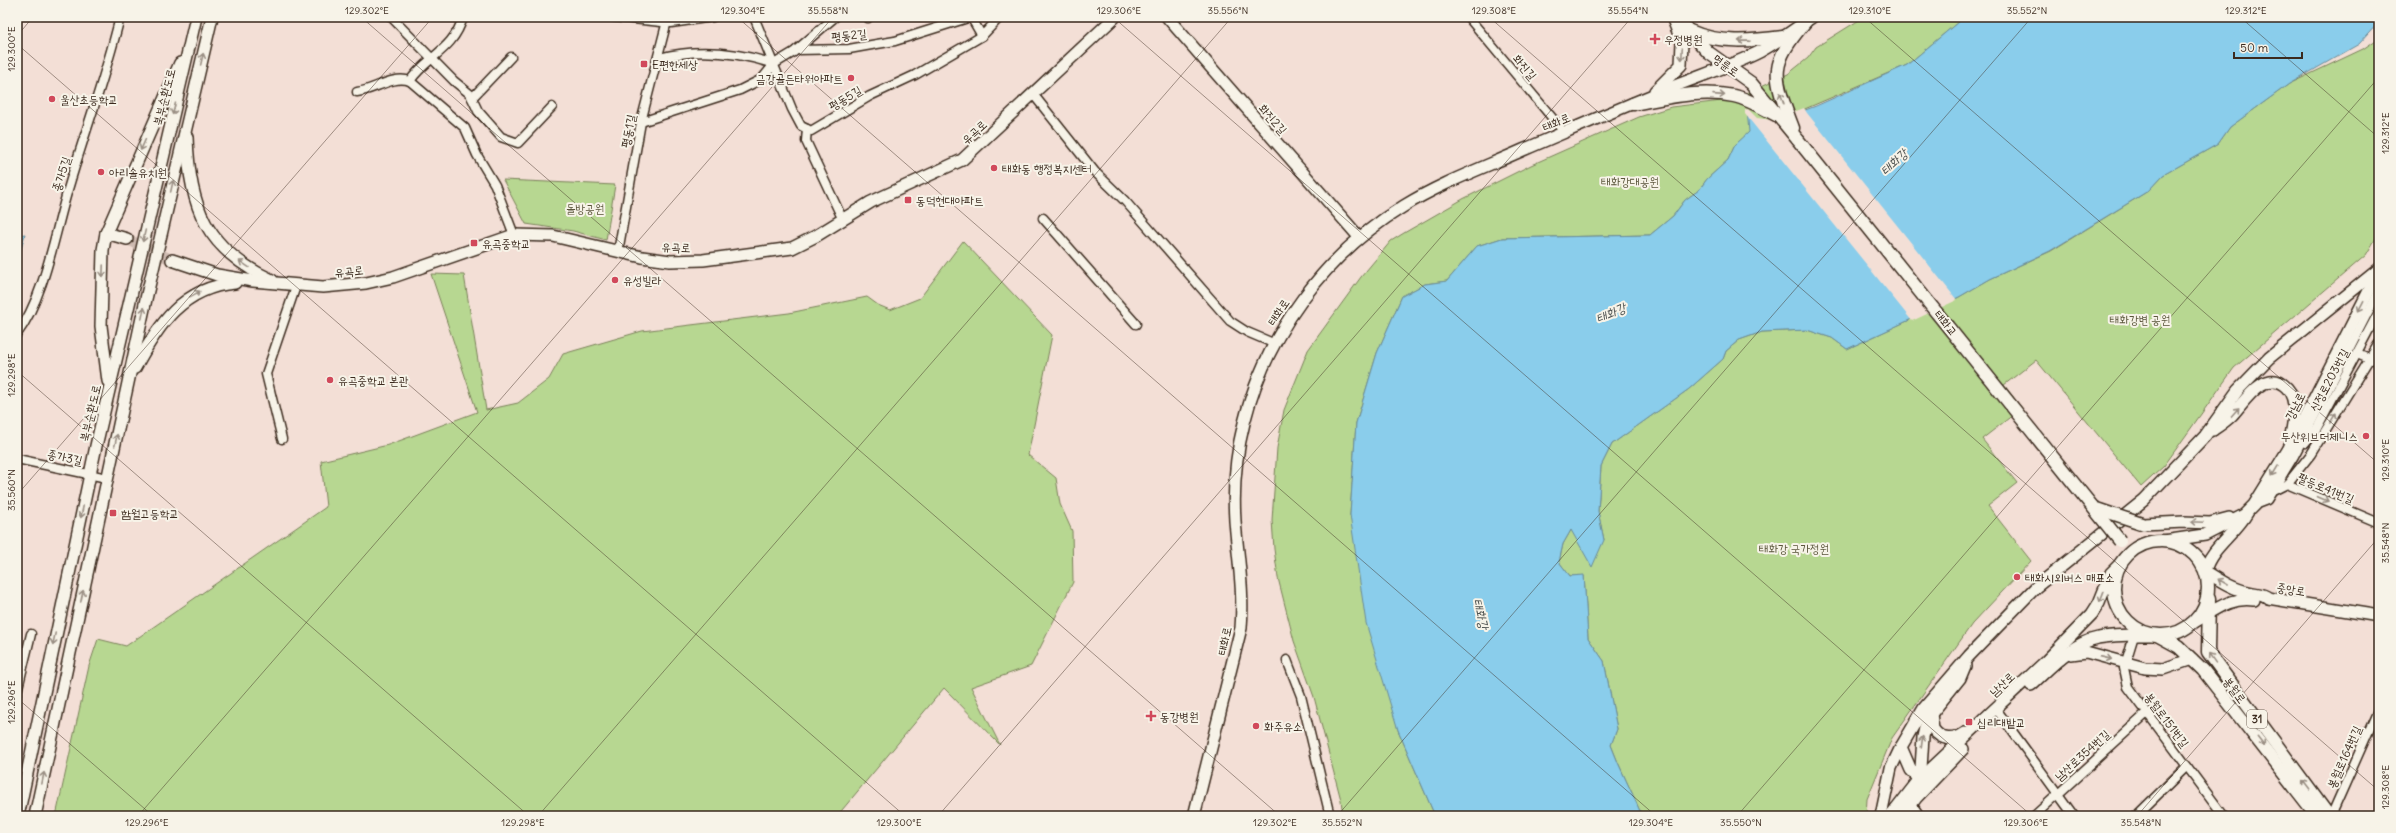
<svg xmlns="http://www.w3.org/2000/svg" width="2396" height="833" font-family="Delius,'Poor Story',sans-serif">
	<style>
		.green { fill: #b7d791; stroke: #798058 }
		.water { fill: #8acdeb; stroke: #6a8c99 }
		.pier { fill: #f3dfd6 }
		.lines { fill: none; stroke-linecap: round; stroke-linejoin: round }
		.secondary-tunnel { stroke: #cebbb1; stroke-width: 11; stroke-dasharray: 11 5.5; stroke-linecap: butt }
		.street-casing { stroke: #3b2a1e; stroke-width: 11 }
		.secondary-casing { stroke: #3b2a1e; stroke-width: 14 }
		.primary-casing { stroke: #3b2a1e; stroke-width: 15 }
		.street { stroke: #f7f3e8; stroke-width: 8 }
		.secondary { stroke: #f7f3e8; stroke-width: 11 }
		.primary { stroke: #f7f3e8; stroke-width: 12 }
		.secondary-bridge-casing { stroke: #3b2a1e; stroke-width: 14; stroke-linecap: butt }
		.primary-bridge-casing { stroke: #3b2a1e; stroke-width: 15; stroke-linecap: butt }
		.secondary-bridge { stroke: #f7f3e8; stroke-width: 11 }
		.primary-bridge { stroke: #f7f3e8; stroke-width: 12 }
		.oneway { stroke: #998e83 }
		.ticks { fill: none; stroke: #3b2a1e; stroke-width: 1; stroke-opacity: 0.45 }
		.poi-dot { fill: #d1495b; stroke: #f7f3e8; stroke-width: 1.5 }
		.labels { text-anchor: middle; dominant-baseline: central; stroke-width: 4; stroke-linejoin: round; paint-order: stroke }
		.shield { fill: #f7f3e8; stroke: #73665b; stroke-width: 1 }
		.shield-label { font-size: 11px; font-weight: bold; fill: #3b2a1e }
		.street-label { font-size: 12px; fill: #3b2a1e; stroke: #f7f3e8 }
		.poi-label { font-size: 12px; fill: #3b2a1e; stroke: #f7f3e8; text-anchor: start }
		.park-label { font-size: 12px; fill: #5a553b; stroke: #f7f3e8 }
		.water-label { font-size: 13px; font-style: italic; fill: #4f5351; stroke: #f7f3e8 }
		.neatline { fill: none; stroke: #3b2a1e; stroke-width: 1.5 }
		.ticks-label { font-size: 10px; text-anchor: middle; fill: #3b2a1e }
	</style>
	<rect width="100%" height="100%" fill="#f3dfd6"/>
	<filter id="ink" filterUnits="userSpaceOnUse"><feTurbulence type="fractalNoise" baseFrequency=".025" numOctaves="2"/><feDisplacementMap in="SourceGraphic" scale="8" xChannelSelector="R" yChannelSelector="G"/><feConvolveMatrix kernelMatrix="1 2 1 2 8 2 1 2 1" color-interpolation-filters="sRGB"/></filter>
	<g filter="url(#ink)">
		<!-- green -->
		<g class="green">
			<polygon points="1864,17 1964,17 1907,65 1749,133 1735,145 1728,160 1707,179 1699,190 1685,200 1673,216 1650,235 1502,238 1477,246 1447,281 1425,284 1402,296 1377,353 1356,423 1350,515 1398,730 1435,816 1343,816 1341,800 1314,697 1294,641 1278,578 1274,549 1272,520 1277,448 1284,410 1308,350 1361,277 1391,241 1404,233 1463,199 1531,165 1639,117 1671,107 1730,100 1788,74 1808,58 1816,47"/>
			<path d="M2379 38V233L2366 255 2234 368 2164 466 2141 487 2036 360 2004 385 2022 408 1982 439 2017 483 1988 506 2031 561 1972 624 1892 738 1867 799 1866 816H1642C1632 791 1620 770 1611 745L1617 729 1604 661 1588 638 1584 576H1570L1559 562 1563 544 1571 530 1604 540 1598 512 1601 466 1612 444 1689 389 1723 359 1726 351 1739 340 1762 332 1807 330 1832 338 1847 349 1959 297 1990 279 2051 251 2148 191 2163 175 2218 144 2230 127 2289 84 2363 49Z"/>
			<polygon points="503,180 615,185 606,240 573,231 526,224"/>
			<polygon points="963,241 1052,335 1028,455 1056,478 1060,504 1072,531 1073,582 1031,666 971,687 1000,745 944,688 837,816 56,816 89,666 98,639 126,646 326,507 321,461 388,445 477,412 431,274 464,275 486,410 518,403 549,379 563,354 642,331 789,313 867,297 878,305 890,310 920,298"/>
		</g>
		<!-- water -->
		<g class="water">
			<path d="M1964 17H2379V22L2359 44 2289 84 2230 127 2218 144 2163 175 2148 191 2050 251 1990 279 1959 297 1847 349 1832 338 1807 330 1762 332 1739 340 1726 351 1723 359 1689 389 1612 444 1601 466 1598 511 1604 540 1592 567 1571 530 1563 544 1559 562 1570 576 1584 575 1588 638 1604 661 1617 729 1611 745C1620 770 1632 791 1642 816H1435L1398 730 1366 623 1350 515 1356 423 1377 353 1402 296 1425 284 1447 281 1477 246 1502 238 1650 235 1673 216 1685 200 1699 190 1707 179 1728 160 1735 145 1749 132 1747 110 1756 120 1773 122 1816 106 1907 65Z"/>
			<polygon points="25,234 17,265 17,235"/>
		</g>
		<!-- pier -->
		<polygon class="pier" points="1804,108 1807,113 1957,300 1912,321 1745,114 1745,110 1748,109 1757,118 1773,120"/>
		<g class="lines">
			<!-- secondary-tunnel -->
			<polyline class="secondary-tunnel" points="127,239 172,260"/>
			<!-- street casing -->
			<g class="street-casing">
				<g id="street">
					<polyline points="391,17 454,81 470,94 478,111 501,137 518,143 552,107"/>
					<polyline points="614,17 671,23 713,17"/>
					<polyline points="754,17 792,109 801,126 811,131 870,96 915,75 982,36 1000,17"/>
					<polyline points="971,17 982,36"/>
					<polyline points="1468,17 1564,132"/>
					<polyline points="868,18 869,17"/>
					<polyline points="797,50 849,49 877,44 895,41 971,17"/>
					<path d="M659 58C698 48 737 52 774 64"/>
					<polyline points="410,81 465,128 477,155 495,185 514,235"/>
					<path d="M357 92C374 90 393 75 410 81 426 57 454 50 463 17"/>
					<polyline points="1033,94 1095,172 1125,201 1230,321 1247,332 1273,343"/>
					<polyline points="472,98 511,57"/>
					<polyline points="641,122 740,90 762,79 774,64 794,52 835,17"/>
					<polyline points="807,129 806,141 842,218"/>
					<polyline points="1043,218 1136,324"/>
					<polyline points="618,252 641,122 668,17"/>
					<path d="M17 334C45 297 55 231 69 186 86 129 106 75 120 17"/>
					<polyline points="2357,353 2379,362"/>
					<polyline points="282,439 266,374 296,286"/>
					<polyline points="2305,443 2317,428 2379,311"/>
					<polyline points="17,459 107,478"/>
					<polyline points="2287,484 2379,523"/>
					<polyline points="2275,490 2287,484 2311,454 2379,343"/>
					<polyline points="2254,505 2267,500 2294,456 2379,291"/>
					<polyline points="2136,629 2124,668 2128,687 2224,816"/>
					<polyline points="1287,660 1301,696 1330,816"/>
					<polyline points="17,692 31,634"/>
					<polyline points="1999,713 2074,816"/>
					<polyline points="1911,803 1920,816"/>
					<polyline points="2034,816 2147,713"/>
					<polyline points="2136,816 2187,766"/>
					<polyline points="2331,816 2379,708"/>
				</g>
			</g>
			<!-- secondary casing -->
			<g class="secondary-casing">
				<g id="secondary">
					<polyline points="1167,17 1359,237"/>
					<polyline points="1655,91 1681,65 1682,42 1672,17"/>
					<path d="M187 137C189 207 206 250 272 280"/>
					<polyline points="106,233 127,239"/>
					<polyline points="172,260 217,275 253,281 323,287 366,283 393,277 514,235 553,236 642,257 670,261 703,260 792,248 816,236 871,202 962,160 1115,17"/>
					<path d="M135 368C158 325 183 287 235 283"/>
					<polyline points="108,381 101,326 103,250 106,233 180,63"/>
					<path d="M2213 430C2220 425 2226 421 2232 415 2245 401 2266 366 2287 388 2298 400 2294 420 2291 435"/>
					<path d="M2247 513C2235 534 2210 549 2205 571 2218 579 2232 589 2248 592 2255 594 2263 593 2268 598L2379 616"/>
					<polyline points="2143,524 2184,522 2210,523 2229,518"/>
					<polyline points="2164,541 2205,535 2244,515 2254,505 2288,450 2379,271"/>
					<path d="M2191 624C2212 613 2229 596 2254 600"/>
					<polyline points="2071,654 2086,652 2145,668 2163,669 2192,659"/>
					<path d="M2031 685C2050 668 2072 643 2098 638 2116 634 2136 635 2154 635"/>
					<path d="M1931 714 1933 729C1942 741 1953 741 1965 733"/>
					<polyline points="1901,747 1911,770 1922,782"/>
					<polyline points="1920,784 1923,737 1925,728 1931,714 1960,678 1965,666"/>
					<polyline points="18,816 96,446 196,17"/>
					<polyline points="35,816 146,299 212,17"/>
					<path d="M1194 816 1241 628C1244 591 1238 558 1235 521 1233 489 1236 454 1244 423 1266 334 1325 254 1404 206 1441 183 1483 168 1523 150 1570 130 1618 109 1665 90 1696 77 1732 66 1761 51 1779 41 1795 29 1812 17"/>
					<polyline points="1881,816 1891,768 1901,747 1924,708 1969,656 2036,587 2144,500 2205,436 2238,390 2269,358 2379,269"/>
					<polyline points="1891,816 1919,780 2046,661 2092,614 2099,603 2111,573 2120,564"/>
					<polyline points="1902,816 1916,798 1963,749"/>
				</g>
			</g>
			<!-- primary casing -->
			<g class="primary-casing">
				<g id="primary">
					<polyline points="1676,17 1709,53 1751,83 1798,140"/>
					<path d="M1690 31C1719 44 1751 41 1783 37"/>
					<path d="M1633 104C1666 98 1700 89 1734 96 1748 99 1763 108 1776 115"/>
					<path d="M1793 128C1773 75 1768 66 1806 21"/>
					<circle cx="2161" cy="588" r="47"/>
					<polyline points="2209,599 2208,652 2329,816"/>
					<polyline points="2157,635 2179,647 2203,670 2317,816"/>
				</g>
			</g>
			<!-- street -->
			<use href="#street" class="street"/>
			<!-- secondary -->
			<use href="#secondary" class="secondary"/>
			<!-- primary -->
			<use href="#primary" class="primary"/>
			<!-- secondary-bridge casing -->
			<g class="secondary-bridge-casing">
				<polyline id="secondary-bridge" points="2095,508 2143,524"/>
			</g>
			<!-- primary-bridge casing -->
			<g class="primary-bridge-casing">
				<polyline id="primary-bridge" points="1798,140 2120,541"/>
			</g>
			<!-- secondary-bridge -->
			<use href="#secondary-bridge" class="secondary-bridge"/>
			<!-- primary-bridge -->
			<use href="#primary-bridge" class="primary-bridge"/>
		</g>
		<!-- one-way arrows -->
		<defs><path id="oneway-shaft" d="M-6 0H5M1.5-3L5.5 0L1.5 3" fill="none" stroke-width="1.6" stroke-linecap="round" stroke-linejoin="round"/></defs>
		<g class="oneway">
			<use href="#oneway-shaft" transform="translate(1744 41) rotate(-179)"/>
			<use href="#oneway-shaft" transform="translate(1682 54) rotate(92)"/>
			<use href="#oneway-shaft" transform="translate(202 59) rotate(-77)"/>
			<use href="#oneway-shaft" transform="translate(1719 95) rotate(4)"/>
			<use href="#oneway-shaft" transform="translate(1782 98) rotate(-109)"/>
			<use href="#oneway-shaft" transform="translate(174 109) rotate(104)"/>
			<use href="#oneway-shaft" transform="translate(143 145) rotate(114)"/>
			<use href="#oneway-shaft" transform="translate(172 186) rotate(-77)"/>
			<use href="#oneway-shaft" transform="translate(144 236) rotate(103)"/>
			<use href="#oneway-shaft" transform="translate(244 264) rotate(-146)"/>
			<use href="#oneway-shaft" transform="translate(103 271) rotate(92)"/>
			<use href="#oneway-shaft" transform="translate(195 294) rotate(-29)"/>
			<use href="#oneway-shaft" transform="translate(2361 306) rotate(117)"/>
			<use href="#oneway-shaft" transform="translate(143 313) rotate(-78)"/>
			<use href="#oneway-shaft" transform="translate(2235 412) rotate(-48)"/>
			<use href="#oneway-shaft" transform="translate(2333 418) rotate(-58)"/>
			<use href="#oneway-shaft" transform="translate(116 440) rotate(-78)"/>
			<use href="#oneway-shaft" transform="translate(2275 471) rotate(121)"/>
			<use href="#oneway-shaft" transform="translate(2323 499) rotate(23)"/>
			<use href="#oneway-shaft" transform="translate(82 512) rotate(102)"/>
			<use href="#oneway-shaft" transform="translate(2197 522) rotate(-177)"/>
			<use href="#oneway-shaft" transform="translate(2223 582) rotate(-150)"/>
			<use href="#oneway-shaft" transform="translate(82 596) rotate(-78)"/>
			<use href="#oneway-shaft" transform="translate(2102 597) rotate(111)"/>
			<use href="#oneway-shaft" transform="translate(54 639) rotate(102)"/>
			<use href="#oneway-shaft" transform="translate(2106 658) rotate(13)"/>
			<use href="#oneway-shaft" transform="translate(2212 658) rotate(-125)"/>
			<use href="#oneway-shaft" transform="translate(2261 741) rotate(52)"/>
			<use href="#oneway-shaft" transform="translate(1922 742) rotate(-83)"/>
			<use href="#oneway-shaft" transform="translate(43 778) rotate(-79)"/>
			<use href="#oneway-shaft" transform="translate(2306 785) rotate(-127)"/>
		</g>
	</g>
	<!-- ticks -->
	<path class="ticks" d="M361 17 1280 816M737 17 1656 816M1113 17 2032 816M1489 17 2379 791M1864 17 2379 464M2240 17 2379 138M17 36 33 17M17 44 905 816M17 371 529 816M17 495 433 17M17 698 153 816M138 816 833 17M538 816 1232 17M938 816 1632 17M1337 816 2032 17M1737 816 2379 77M2137 816 2379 537"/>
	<!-- markers -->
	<g class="poi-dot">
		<path d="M1653 33h4v4h4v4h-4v4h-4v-4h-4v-4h4z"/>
		<rect x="640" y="60" width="8" height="8" rx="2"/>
		<circle cx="851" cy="78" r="4"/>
		<circle cx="52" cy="99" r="4"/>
		<circle cx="994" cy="168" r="4"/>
		<circle cx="101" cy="172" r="4"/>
		<rect x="904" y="196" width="8" height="8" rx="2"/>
		<rect x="470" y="239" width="8" height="8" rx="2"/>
		<circle cx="615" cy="280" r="4"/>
		<circle cx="330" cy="380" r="4"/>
		<circle cx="2366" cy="436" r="4"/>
		<rect x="109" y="509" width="8" height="8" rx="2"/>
		<circle cx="2017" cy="577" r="4"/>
		<path d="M1149 710h4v4h4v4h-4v4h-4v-4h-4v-4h4z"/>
		<rect x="1965" y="718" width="8" height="8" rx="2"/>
		<circle cx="1256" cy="726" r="4"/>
	</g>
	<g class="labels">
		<!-- shield labels -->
		<rect class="shield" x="2247" y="710" width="20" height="18" rx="3"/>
		<g class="shield-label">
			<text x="2257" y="719">31</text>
		</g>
		<!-- street labels -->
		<g class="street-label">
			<text transform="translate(849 35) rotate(-6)">평동2길</text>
			<text transform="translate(1726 65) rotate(36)">명륜로</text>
			<text transform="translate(1525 67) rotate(50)">화진길</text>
			<text transform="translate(164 97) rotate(-76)">북부순환도로</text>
			<text transform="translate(845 98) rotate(-31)">평동5길</text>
			<text transform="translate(1273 119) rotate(49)">화진2길</text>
			<text transform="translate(1556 122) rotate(-23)">태화로</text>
			<text transform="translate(628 131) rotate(-79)">평동1길</text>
			<text transform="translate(974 132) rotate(-42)">유곡로</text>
			<text transform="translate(61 174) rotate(-72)">종가5길</text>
			<text transform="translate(676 247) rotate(2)">유곡로</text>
			<text transform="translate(349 271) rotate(-6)">유곡로</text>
			<text transform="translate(1278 312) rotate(-56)">태화로</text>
			<text transform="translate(1946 323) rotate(51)">태화교</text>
			<text transform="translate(2329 380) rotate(-62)">신정로203번길</text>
			<text transform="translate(2295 406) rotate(-63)">강남로</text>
			<text transform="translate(90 413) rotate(-77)">북부순환도로</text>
			<text transform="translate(65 457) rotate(12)">종가3길</text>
			<text transform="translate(2326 488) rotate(23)">팔등로41번길</text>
			<text transform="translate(2291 589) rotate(9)">중앙로</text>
			<text transform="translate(1224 641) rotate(-78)">태화로</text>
			<text transform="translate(2002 684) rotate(-43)">남산로</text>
			<text transform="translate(2235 690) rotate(54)">봉월로</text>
			<text transform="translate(2167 720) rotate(53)">봉월로151번길</text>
			<text transform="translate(2082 755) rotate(-42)">남산로354번길</text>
			<text transform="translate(2344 757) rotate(-66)">봉월로164번길</text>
		</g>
		<!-- poi labels -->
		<g class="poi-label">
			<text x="1664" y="39">우정병원</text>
			<text x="652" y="64">E편한세상</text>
			<text x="843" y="78" text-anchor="end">금강골든타워아파트</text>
			<text x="60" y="99">울산초등학교</text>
			<text x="1002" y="168">태화동 행정복지센터</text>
			<text x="109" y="172">아리솔유치원</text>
			<text x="916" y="200">동덕현대아파트</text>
			<text x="482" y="243">유곡중학교</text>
			<text x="623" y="280">유성빌라</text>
			<text x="338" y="380">유곡중학교 본관</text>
			<text x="2358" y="436" text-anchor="end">두산위브더제니스</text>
			<text x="121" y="513">함월고등학교</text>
			<text x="2025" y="577">태화시외버스 매표소</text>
			<text x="1160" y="716">동강병원</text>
			<text x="1977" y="722">십리대밭교</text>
			<text x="1264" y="726">화주유소</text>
		</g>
		<!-- park labels -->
		<g class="park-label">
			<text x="1630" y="181">태화강대공원</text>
			<text x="585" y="208">돌방공원</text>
			<text x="2140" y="319">태화강변 공원</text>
			<text x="1794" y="548">태화강 국가정원</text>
		</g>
		<!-- water labels -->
		<g class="water-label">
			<text transform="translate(1894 162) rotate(-43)">태화강</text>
			<text transform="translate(1611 313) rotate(-23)">태화강</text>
			<text transform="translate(1481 614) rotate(77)">태화강</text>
		</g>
	</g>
	<!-- margin -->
	<rect width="2396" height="833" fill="none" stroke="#f7f3e8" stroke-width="44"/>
	<!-- scale -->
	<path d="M2234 52v6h68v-6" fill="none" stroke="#3b2a1e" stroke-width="2"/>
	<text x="2240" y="52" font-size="12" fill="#3b2a1e" stroke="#f7f3e8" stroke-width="3" paint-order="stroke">50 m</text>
	<rect x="22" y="22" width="2352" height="789" class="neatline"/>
	<g class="ticks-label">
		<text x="367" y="14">129.302°E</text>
		<text x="743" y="14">129.304°E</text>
		<text x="828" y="14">35.558°N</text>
		<text x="1119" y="14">129.306°E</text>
		<text x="1228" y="14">35.556°N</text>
		<text x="1494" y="14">129.308°E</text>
		<text x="1628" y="14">35.554°N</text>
		<text x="1870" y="14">129.310°E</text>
		<text x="2027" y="14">35.552°N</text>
		<text x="2246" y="14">129.312°E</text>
		<text transform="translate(11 49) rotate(-90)" y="4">129.300°E</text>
		<text transform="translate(2385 133) rotate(-90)" y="4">129.312°E</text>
		<text transform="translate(11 375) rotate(-90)" y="4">129.298°E</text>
		<text transform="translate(2385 460) rotate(-90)" y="4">129.310°E</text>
		<text transform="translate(11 490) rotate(-90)" y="4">35.560°N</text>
		<text transform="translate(2385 543) rotate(-90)" y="4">35.548°N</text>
		<text transform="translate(11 702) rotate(-90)" y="4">129.296°E</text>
		<text transform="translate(2385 787) rotate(-90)" y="4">129.308°E</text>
		<text x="147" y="826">129.296°E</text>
		<text x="523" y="826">129.298°E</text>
		<text x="899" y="826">129.300°E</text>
		<text x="1275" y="826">129.302°E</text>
		<text x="1342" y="826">35.552°N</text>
		<text x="1651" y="826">129.304°E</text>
		<text x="1741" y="826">35.550°N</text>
		<text x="2026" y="826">129.306°E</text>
		<text x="2141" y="826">35.548°N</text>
	</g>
</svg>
